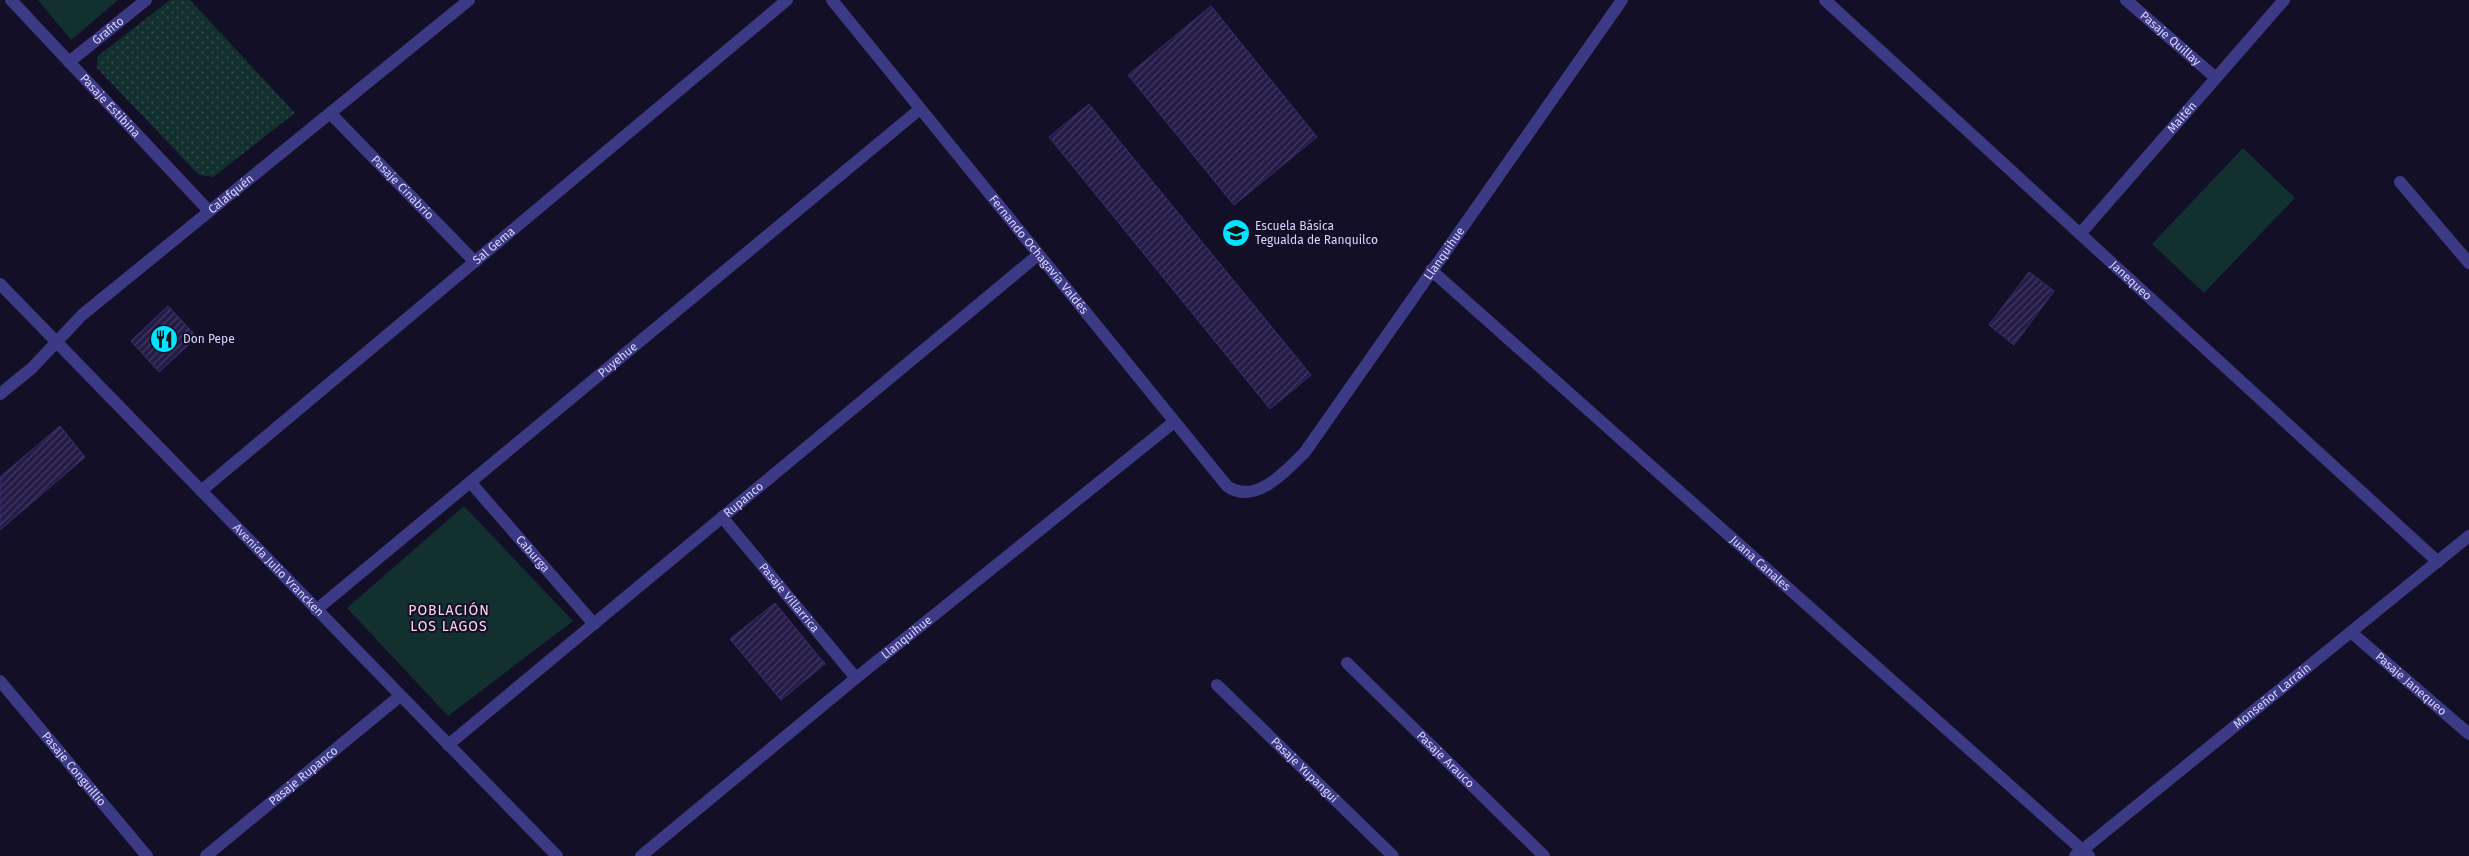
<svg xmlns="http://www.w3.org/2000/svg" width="2469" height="856" font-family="'Fira Sans',sans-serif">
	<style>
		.grass { fill: url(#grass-dots) }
		.park { fill: #12302f }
		.building { fill: url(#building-hatch); stroke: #3b2d73 }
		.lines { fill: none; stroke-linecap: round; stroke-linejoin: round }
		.minor { stroke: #3d3a85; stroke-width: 12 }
		.labels { text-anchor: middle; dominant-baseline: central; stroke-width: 4; stroke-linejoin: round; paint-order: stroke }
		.street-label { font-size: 12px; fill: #d9d4ff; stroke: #130f26 }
		.poi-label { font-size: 12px; fill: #d9d4ff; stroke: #130f26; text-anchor: start }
		.neighbourhood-label { font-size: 14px; letter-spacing: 1px; fill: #ffd6f0; stroke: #130f26 }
	</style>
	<defs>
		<pattern id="grass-dots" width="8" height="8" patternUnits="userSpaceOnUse" patternTransform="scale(1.25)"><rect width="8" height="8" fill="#12302f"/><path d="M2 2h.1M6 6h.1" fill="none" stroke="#344d4e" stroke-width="1.8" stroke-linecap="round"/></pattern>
		<pattern id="building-hatch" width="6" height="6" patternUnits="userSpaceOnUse" patternTransform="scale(1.25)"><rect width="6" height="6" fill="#241b47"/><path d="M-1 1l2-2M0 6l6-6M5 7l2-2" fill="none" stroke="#433b63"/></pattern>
	</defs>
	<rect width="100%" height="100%" fill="#130f26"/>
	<!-- grass -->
	<polygon class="grass" points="170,0 190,0 295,113 213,177 199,175 97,68 98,56"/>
	<!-- park -->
	<g class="park">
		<polygon points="38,0 118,0 71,40"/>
		<polygon points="2243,148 2295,198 2204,293 2152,244"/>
		<polygon points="464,506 573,621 448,716 347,608"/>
	</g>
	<!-- building -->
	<g class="building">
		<polygon points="1211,6 1317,137 1234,205 1128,75"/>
		<polygon points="1089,104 1311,375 1270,409 1049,137"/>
		<polygon points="2029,272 2054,291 2014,345 1989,325"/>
		<polygon points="168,306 197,337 159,372 131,341"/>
		<polygon points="60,426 85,457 0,530 0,477"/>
		<polygon points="775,603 825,664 781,700 730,639"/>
	</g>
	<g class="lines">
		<!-- minor -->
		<g class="minor">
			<path id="s1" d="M11 0 209 211"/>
			<path id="s2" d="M832 0 1227 486C1255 506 1286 471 1305 452L1622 0"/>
			<path id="s3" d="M1825 0 2438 562"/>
			<path id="s4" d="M2126 0 2216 78"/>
			<path id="s5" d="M69 62 146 0"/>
			<path id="s6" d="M330 113 475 262"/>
			<polyline points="2400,182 2469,263"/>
			<path id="s7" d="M2080 234 2284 0"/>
			<path id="s8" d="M1431 270 2089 856"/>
			<path id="s9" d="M0 284 557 856"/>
			<path id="s10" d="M0 394 32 368 82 315 469 0"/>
			<path id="s11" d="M471 483 594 624"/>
			<path id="s12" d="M201 491 787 0"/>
			<path id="s13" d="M722 517 856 678"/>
			<path id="s14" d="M316 610 920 109"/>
			<path id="s15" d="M2352 633 2469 734"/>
			<path id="s16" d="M1347 663 1544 856"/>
			<path id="s17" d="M0 681 147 856"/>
			<path id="s18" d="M1217 685 1393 856"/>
			<path id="s19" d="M448 745 1038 255"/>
			<path id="s20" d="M206 856 400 696"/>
			<path id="s21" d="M641 856 856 678 1174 422"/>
			<path id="s22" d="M2075 856 2469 536"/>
		</g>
	</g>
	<!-- icons -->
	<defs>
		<g id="school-disc" transform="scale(1.4375)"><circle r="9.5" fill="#00e5ff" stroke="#130f26"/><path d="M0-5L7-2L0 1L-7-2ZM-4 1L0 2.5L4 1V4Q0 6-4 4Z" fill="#111"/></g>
		<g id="restaurant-disc" transform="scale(1.4375)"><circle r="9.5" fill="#00e5ff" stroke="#130f26"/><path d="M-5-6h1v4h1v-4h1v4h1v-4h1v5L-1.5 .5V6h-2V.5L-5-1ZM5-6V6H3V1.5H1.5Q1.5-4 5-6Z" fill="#111"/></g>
	</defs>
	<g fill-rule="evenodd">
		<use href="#school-disc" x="1236" y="233"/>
		<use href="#restaurant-disc" x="164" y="339"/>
	</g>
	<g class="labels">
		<!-- street labels -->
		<g class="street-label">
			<text stroke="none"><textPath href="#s5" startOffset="50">Grafito</textPath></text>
			<text stroke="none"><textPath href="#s4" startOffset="59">Pasaje Quillay</textPath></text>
			<text stroke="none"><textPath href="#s1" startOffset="145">Pasaje Estibina</textPath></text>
			<text stroke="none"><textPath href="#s7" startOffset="155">Maitén</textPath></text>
			<text stroke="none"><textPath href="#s6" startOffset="104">Pasaje Cinabrio</textPath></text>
			<text stroke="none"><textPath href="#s10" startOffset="306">Calafquén</textPath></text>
			<text stroke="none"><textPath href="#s12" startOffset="382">Sal Gema</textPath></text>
			<text stroke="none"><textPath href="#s2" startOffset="962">Llanquihue</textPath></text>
			<text stroke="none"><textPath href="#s2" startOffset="328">Fernando Ochagavía Valdés</textPath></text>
			<text stroke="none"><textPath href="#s3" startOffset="415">Janequeo</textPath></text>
			<text stroke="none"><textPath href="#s14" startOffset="392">Puyehue</textPath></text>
			<text stroke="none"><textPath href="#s19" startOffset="384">Rupanco</textPath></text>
			<text stroke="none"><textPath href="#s11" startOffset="94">Caburga</textPath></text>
			<text stroke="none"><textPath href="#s8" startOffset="441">Juana Canales</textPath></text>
			<text stroke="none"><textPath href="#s9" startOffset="399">Avenida Julio Vrancken</textPath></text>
			<text stroke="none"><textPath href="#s13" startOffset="105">Pasaje Villarrica</textPath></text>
			<text stroke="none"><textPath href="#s21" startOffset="344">Llanquihue</textPath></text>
			<text stroke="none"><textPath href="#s15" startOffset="78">Pasaje Janequeo</textPath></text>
			<text stroke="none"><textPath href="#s22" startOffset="254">Monseñor Larraín</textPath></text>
			<text stroke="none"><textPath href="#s16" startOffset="138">Pasaje Arauco</textPath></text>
			<text stroke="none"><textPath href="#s17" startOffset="115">Pasaje Conguillío</textPath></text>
			<text stroke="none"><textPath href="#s18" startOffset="122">Pasaje Yupangui</textPath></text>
			<text stroke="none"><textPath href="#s20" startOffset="126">Pasaje Rupanco</textPath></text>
		</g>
		<!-- poi labels -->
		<g class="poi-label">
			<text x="1255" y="226">Escuela Básica<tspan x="1255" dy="14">Tegualda de Ranquilco</tspan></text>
			<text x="183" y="339">Don Pepe</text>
		</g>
		<!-- neighbourhood labels -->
		<g class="neighbourhood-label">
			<text x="449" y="610">POBLACIÓN<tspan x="449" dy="16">LOS LAGOS</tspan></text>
		</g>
	</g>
</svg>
